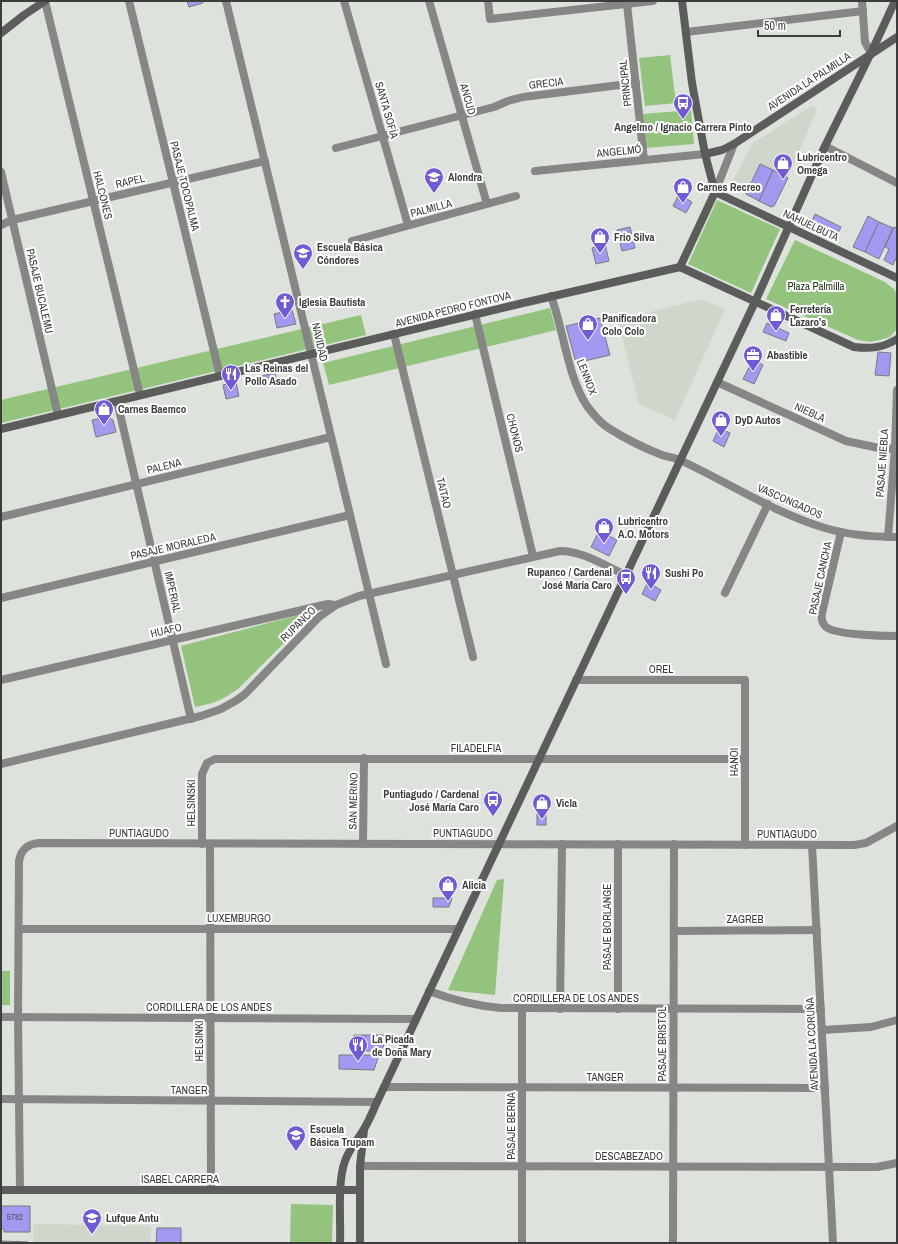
<svg xmlns="http://www.w3.org/2000/svg" width="898" height="1244" font-family="'Archivo Narrow',sans-serif">
	<style>
		.built { fill: #cfd7cc }
		.green { fill: #93c37c }
		.building { fill: #a299f1; stroke: #79797e }
		.lines { fill: none; stroke-linecap: round; stroke-linejoin: round }
		.street { stroke: #868785; stroke-width: 8 }
		.secondary { stroke: #5b5d5b; stroke-width: 8 }
		.labels { text-anchor: middle; dominant-baseline: central; stroke-width: 4; stroke-linejoin: round; paint-order: stroke }
		.number-label { font-size: 9px; fill: #555468 }
		.street-label { font-size: 11px; fill: #3b3d3b; stroke: #fff }
		.poi-label { font-size: 11px; font-weight: bold; fill: #3b3d3b; stroke: #fff; text-anchor: start }
		.park-label { font-size: 11px; fill: #1b310f; stroke: #fff }
	</style>
	<rect width="100%" height="100%" fill="#dee2dd"/>
	<!-- built -->
	<g class="built">
		<polygon points="812,105 817,109 788,178 774,206 771,207 729,187 752,144"/>
		<polygon points="701,299 725,309 675,420 639,404 618,320"/>
		<polygon points="33,1224 151,1226 151,1243 33,1243"/>
	</g>
	<!-- green -->
	<g class="green">
		<polygon points="670,55 676,103 645,106 639,58"/>
		<polygon points="691,110 694,144 646,148 643,114"/>
		<polygon points="717,200 780,229 751,293 688,264"/>
		<polygon points="795,240 885,282 895,290 897,297 896,330 890,337 879,340 870,342 858,340 766,299"/>
		<polygon points="550,308 556,330 329,385 323,363"/>
		<polygon points="361,315 366,335 1,423 1,400"/>
		<path d="M317 610 239 688C223 700 215 703 195 707L181 646Z"/>
		<polygon points="504,879 495,995 448,990 497,880"/>
		<rect x="1" y="971" width="9" height="34"/>
		<polygon points="291,1204 333,1205 332,1243 290,1243"/>
	</g>
	<!-- building -->
	<g class="building">
		<polygon points="187,1 202,1 203,3 189,7"/>
		<polygon points="760,164 773,170 759,201 746,194"/>
		<polygon points="773,170 788,178 774,206 771,207 759,201"/>
		<polygon points="679,194 692,202 686,213 673,206"/>
		<polygon points="815,214 841,227 835,239 813,228 811,223"/>
		<polygon points="868,216 879,222 865,252 853,247"/>
		<polygon points="879,222 893,228 879,259 865,252"/>
		<polygon points="630,227 635,248 622,251 617,230"/>
		<polygon points="894,227 897,228 897,256 893,265 884,260 889,249 885,247"/>
		<polygon points="605,244 609,261 596,264 592,248"/>
		<polygon points="292,310 296,324 277,328 274,314"/>
		<polygon points="600,318 610,355 576,363 566,326"/>
		<polygon points="767,323 789,333 786,341 763,332"/>
		<polygon points="878,352 891,353 889,376 875,375"/>
		<polygon points="753,360 763,365 754,384 743,379"/>
		<polygon points="275,373 277,381 262,384 261,376"/>
		<polygon points="236,382 239,396 226,399 223,385"/>
		<polygon points="107,417 113,420 116,432 96,437 92,420"/>
		<polygon points="719,428 730,433 724,447 713,441"/>
		<polygon points="599,531 617,540 609,556 591,547"/>
		<polygon points="648,582 661,590 655,601 642,594"/>
		<rect x="537" y="814" width="9" height="11"/>
		<polygon points="433,898 452,898 449,907 433,907"/>
		<polygon points="354,1035 389,1035 381,1051 353,1051"/>
		<polygon points="339,1055 379,1055 374,1070 339,1069"/>
		<polygon points="1,1206 30,1206 30,1232 4,1232 4,1229 1,1229"/>
		<polygon points="157,1228 181,1228 181,1243 156,1243"/>
		<polygon points="1,1241 28,1242 28,1243 1,1243"/>
	</g>
	<g class="lines">
		<!-- street -->
		<g class="street">
			<polyline points="45,1 140,395"/>
			<polyline points="129,1 220,376"/>
			<polyline points="226,1 386,664"/>
			<polyline points="344,1 408,225"/>
			<polyline points="429,1 487,204"/>
			<polyline points="488,1 490,19 653,1"/>
			<polyline points="862,1 865,42 871,53"/>
			<polyline points="627,4 644,160"/>
			<polyline points="686,32 863,11"/>
			<polyline points="825,146 897,183"/>
			<polyline points="336,148 494,107 508,101 523,97 636,83"/>
			<polyline points="535,171 705,154"/>
			<polyline points="1,172 58,415"/>
			<polyline points="715,192 734,144"/>
			<polyline points="1,225 12,220 265,161"/>
			<polyline points="352,241 516,196"/>
			<path d="M551 296C564 331 567 375 587 406 593 414 601 424 610 429 626 439 644 448 662 455 668 457 676 458 682 461 729 483 775 513 825 528 848 535 873 537 897 537"/>
			<polyline points="475,314 533,556"/>
			<polyline points="394,334 473,657"/>
			<polyline points="717,382 846,441 879,448 897,449"/>
			<polyline points="117,401 191,719"/>
			<polyline points="1,517 331,437"/>
			<path d="M841 532 822 613C821 618 822 623 826 627 836 635 883 636 897 636"/>
			<polyline points="888,537 895,449 897,390"/>
			<polyline points="725,593 768,504"/>
			<polyline points="1,598 350,515"/>
			<polyline points="1,680 319,606 328,604 335,605"/>
			<polyline points="576,680 745,680 745,845"/>
			<path d="M1 764 201 716 221 709 237 700 245 694 319 617 336 605 359 596 560 551C583 551 605 566 626 575"/>
			<polyline points="202,844 202,774 207,763 215,759 745,759"/>
			<polyline points="210,844 211,1190"/>
			<polyline points="363,844 364,758"/>
			<polyline points="618,844 618,1009"/>
			<polyline points="812,845 833,1243"/>
			<polyline points="19,929 459,929"/>
			<polyline points="674,931 817,930"/>
			<path d="M429 991C453 1000 476 1006 501 1008L821 1009"/>
			<polyline points="560,1009 562,844"/>
			<polyline points="1,1017 416,1019"/>
			<polyline points="823,1030 871,1027 897,1020"/>
			<polyline points="384,1087 825,1088"/>
			<polyline points="1,1099 377,1102"/>
			<polyline points="360,1166 867,1167 877,1167 897,1163"/>
			<path d="M20 1190 18 1017 19 861C21 849 28 844 39 843L854 845 866 843 897 826"/>
			<polyline points="522,1243 522,1009"/>
			<polyline points="673,1243 674,844"/>
		</g>
		<!-- secondary -->
		<g class="secondary">
			<polyline points="1,33 24,15 45,1"/>
			<polyline points="705,154 722,150 734,144 897,37"/>
			<polyline points="715,192 897,278"/>
			<polyline points="680,267 715,192 705,154 692,83 682,1"/>
			<path d="M1 429 523 303 680 267 854 347C870 349 883 348 897 339"/>
			<polyline points="1,1190 360,1190"/>
			<path d="M340 1243C341 1219 337 1183 345 1161 349 1149 358 1140 364 1129 369 1121 373 1111 377 1102L755 302 825 146 871 53 895 1"/>
			<polyline points="360,1243 360,1166 364,1130"/>
		</g>
	</g>
	<!-- icons -->
	<defs>
		<g id="bus-pin" transform="scale(1)"><path d="M0 17L-7.5 6A9.5 9.5 0 1 1 7.5 6Z" fill="#705bd5" stroke="#fff"/><path d="M-5-6H5V4H4V6H2V4H-2V6H-4V4H-5ZM-3.5-4V0h7V-4ZM-3.5 1.2v1.5H-2V1.2ZM2 1.2v1.5H3.5V1.2Z" fill="#fff"/></g>
		<g id="shop-pin" transform="scale(1)"><path d="M0 17L-7.5 6A9.5 9.5 0 1 1 7.5 6Z" fill="#705bd5" stroke="#fff"/><path d="M-5-2.5h2.3a2.7 3.5 0 0 1 5.4 0H5L5.5 6h-11ZM-1.5-2.5h3a1.5 2.3 0 0 0-3 0Z" fill="#fff"/></g>
		<g id="school-pin" transform="scale(1)"><path d="M0 17L-7.5 6A9.5 9.5 0 1 1 7.5 6Z" fill="#705bd5" stroke="#fff"/><path d="M0-5L7-2L0 1L-7-2ZM-4 1L0 2.5L4 1V4Q0 6-4 4Z" fill="#fff"/></g>
		<g id="church-pin" transform="scale(1)"><path d="M0 17L-7.5 6A9.5 9.5 0 1 1 7.5 6Z" fill="#705bd5" stroke="#fff"/><path d="M-1.2-6h2.4v3.5h3.3v2.4h-3.3V6h-2.4V-.1h-3.3v-2.4h3.3Z" fill="#fff"/></g>
		<g id="office-pin" transform="scale(1)"><path d="M0 17L-7.5 6A9.5 9.5 0 1 1 7.5 6Z" fill="#705bd5" stroke="#fff"/><path d="M-6-3h4V-5.5h4V-3h4V5H-6ZM-1-4.5V-3h2v-1.5ZM-6 0V1H6V0Z" fill="#fff"/></g>
		<g id="restaurant-pin" transform="scale(1)"><path d="M0 17L-7.5 6A9.5 9.5 0 1 1 7.5 6Z" fill="#705bd5" stroke="#fff"/><path d="M-5-6h1v4h1v-4h1v4h1v-4h1v5L-1.5 .5V6h-2V.5L-5-1ZM5-6V6H3V1.5H1.5Q1.5-4 5-6Z" fill="#fff"/></g>
	</defs>
	<g fill-rule="evenodd">
		<use href="#bus-pin" x="683" y="103"/>
		<use href="#shop-pin" x="783" y="163"/>
		<use href="#school-pin" x="434" y="177"/>
		<use href="#shop-pin" x="683" y="187"/>
		<use href="#shop-pin" x="600" y="237"/>
		<use href="#school-pin" x="303" y="253"/>
		<use href="#church-pin" x="285" y="302"/>
		<use href="#shop-pin" x="776" y="315"/>
		<use href="#shop-pin" x="588" y="324"/>
		<use href="#office-pin" x="753" y="355"/>
		<use href="#restaurant-pin" x="231" y="374"/>
		<use href="#shop-pin" x="104" y="409"/>
		<use href="#shop-pin" x="721" y="420"/>
		<use href="#shop-pin" x="604" y="527"/>
		<use href="#restaurant-pin" x="651" y="573"/>
		<use href="#bus-pin" x="626" y="578"/>
		<use href="#bus-pin" x="493" y="800"/>
		<use href="#shop-pin" x="542" y="803"/>
		<use href="#shop-pin" x="448" y="885"/>
		<use href="#restaurant-pin" x="358" y="1045"/>
		<use href="#school-pin" x="296" y="1135"/>
		<use href="#school-pin" x="92" y="1218"/>
	</g>
	<g class="labels">
		<!-- number labels -->
		<g class="number-label">
			<text x="15" y="1217">5782</text>
		</g>
		<!-- street labels -->
		<g class="street-label">
			<text transform="translate(809 81) rotate(-33)">AVENIDA LA PALMILLA</text>
			<text transform="translate(546 83) rotate(-7)">GRECIA</text>
			<text transform="translate(625 83) rotate(-96)">PRINCIPAL</text>
			<text transform="translate(468 99) rotate(74)">ANCUD</text>
			<text transform="translate(387 110) rotate(74)">SANTA SOFÍA</text>
			<text transform="translate(619 151) rotate(-6)">ANGELMÓ</text>
			<text transform="translate(130 181) rotate(-13)">RAPEL</text>
			<text transform="translate(185 186) rotate(76)">PASAJE TOCOPALMA</text>
			<text transform="translate(103 195) rotate(76)">HALCONES</text>
			<text transform="translate(431 208) rotate(-15)">PALMILLA</text>
			<text transform="translate(811 225) rotate(25)">NAHUELBUTA</text>
			<text transform="translate(40 291) rotate(77)">PASAJE BUCALEMU</text>
			<text transform="translate(453 309) rotate(-14)">AVENIDA PEDRO FONTOVA</text>
			<text transform="translate(320 342) rotate(77)">NAVIDAD</text>
			<text transform="translate(587 377) rotate(69)">LENNOX</text>
			<text transform="translate(810 412) rotate(24)">NIEBLA</text>
			<text transform="translate(515 433) rotate(76)">CHONOS</text>
			<text transform="translate(882 463) rotate(-86)">PASAJE NIEBLA</text>
			<text transform="translate(164 466) rotate(-14)">PALENA</text>
			<text transform="translate(444 493) rotate(76)">TAITAO</text>
			<text transform="translate(790 501) rotate(24)">VASCONGADOS</text>
			<text transform="translate(173 546) rotate(-13)">PASAJE MORALEDA</text>
			<text transform="translate(820 578) rotate(-78)">PASAJE CANCHA</text>
			<text transform="translate(173 592) rotate(77)">IMPERIAL</text>
			<text transform="translate(298 624) rotate(-45)">RUPANCO</text>
			<text transform="translate(166 630) rotate(-13)">HUAFO</text>
			<text x="661" y="669">OREL</text>
			<text x="476" y="748">FILADELFIA</text>
			<text transform="translate(734 762) rotate(-90)">HANOI</text>
			<text transform="translate(353 801) rotate(-89)">SAN MERINO</text>
			<text transform="translate(191 803) rotate(-90)">HELSINSKI</text>
			<text x="139" y="833">PUNTIAGUDO</text>
			<text x="463" y="833">PUNTIAGUDO</text>
			<text x="787" y="834">PUNTIAGUDO</text>
			<text x="239" y="918">LUXEMBURGO</text>
			<text x="745" y="919">ZAGREB</text>
			<text transform="translate(607 927) rotate(-90)">PASAJE BORLANGE</text>
			<text x="576" y="998">CORDILLERA DE LOS ANDES</text>
			<text x="209" y="1007">CORDILLERA DE LOS ANDES</text>
			<text transform="translate(199 1041) rotate(-90)">HELSINKI</text>
			<text transform="translate(662 1044) rotate(-90)">PASAJE BRISTOL</text>
			<text transform="translate(812 1044) rotate(-93)">AVENIDA LA CORUÑA</text>
			<text x="605" y="1077">TANGER</text>
			<text x="189" y="1090">TANGER</text>
			<text transform="translate(511 1126) rotate(-90)">PASAJE BERNA</text>
			<text x="629" y="1156">DESCABEZADO</text>
			<text x="180" y="1179">ISABEL CARRERA</text>
		</g>
		<!-- poi labels -->
		<g class="poi-label">
			<text x="683" y="127" text-anchor="middle">Angelmo / Ignacio Carrera Pinto</text>
			<text x="797" y="157">Lubricentro<tspan x="797" dy="13">Omega</tspan></text>
			<text x="448" y="177">Alondra</text>
			<text x="697" y="187">Carnes Recreo</text>
			<text x="614" y="237">Frio Silva</text>
			<text x="317" y="247">Escuela Básica<tspan x="317" dy="13">Cóndores</tspan></text>
			<text x="299" y="302">Iglesia Bautista</text>
			<text x="790" y="309">Ferretería<tspan x="790" dy="13">Lazaro's</tspan></text>
			<text x="602" y="318">Panificadora<tspan x="602" dy="13">Colo Colo</tspan></text>
			<text x="767" y="355">Abastible</text>
			<text x="245" y="368">Las Reinas del<tspan x="245" dy="13">Pollo Asado</tspan></text>
			<text x="118" y="409">Carnes Baemco</text>
			<text x="735" y="420">DyD Autos</text>
			<text x="618" y="521">Lubricentro<tspan x="618" dy="13">A.O. Motors</tspan></text>
			<text x="612" y="572" text-anchor="end">Rupanco / Cardenal<tspan x="612" dy="13">José María Caro</tspan></text>
			<text x="665" y="573">Sushi Po</text>
			<text x="479" y="794" text-anchor="end">Puntiagudo / Cardenal<tspan x="479" dy="13">José María Caro</tspan></text>
			<text x="556" y="803">Vicla</text>
			<text x="462" y="885">Alicia</text>
			<text x="372" y="1039">La Picada<tspan x="372" dy="13">de Doña Mary</tspan></text>
			<text x="310" y="1129">Escuela<tspan x="310" dy="13">Básica Trupam</tspan></text>
			<text x="106" y="1218">Lufque Antu</text>
		</g>
		<!-- park labels -->
		<g class="park-label">
			<text x="816" y="286">Plaza Palmilla</text>
		</g>
	</g>
	<!-- border -->
	<rect width="898" height="1244" fill="none" stroke="#3b3d3b" stroke-width="4"/>
	<!-- scale -->
	<path d="M758 30v6h82v-6" fill="none" stroke="#3b3d3b" stroke-width="2"/>
	<text x="764" y="30" font-size="12" fill="#3b3d3b" stroke="#ffffff" stroke-width="3" paint-order="stroke">50 m</text>
</svg>
